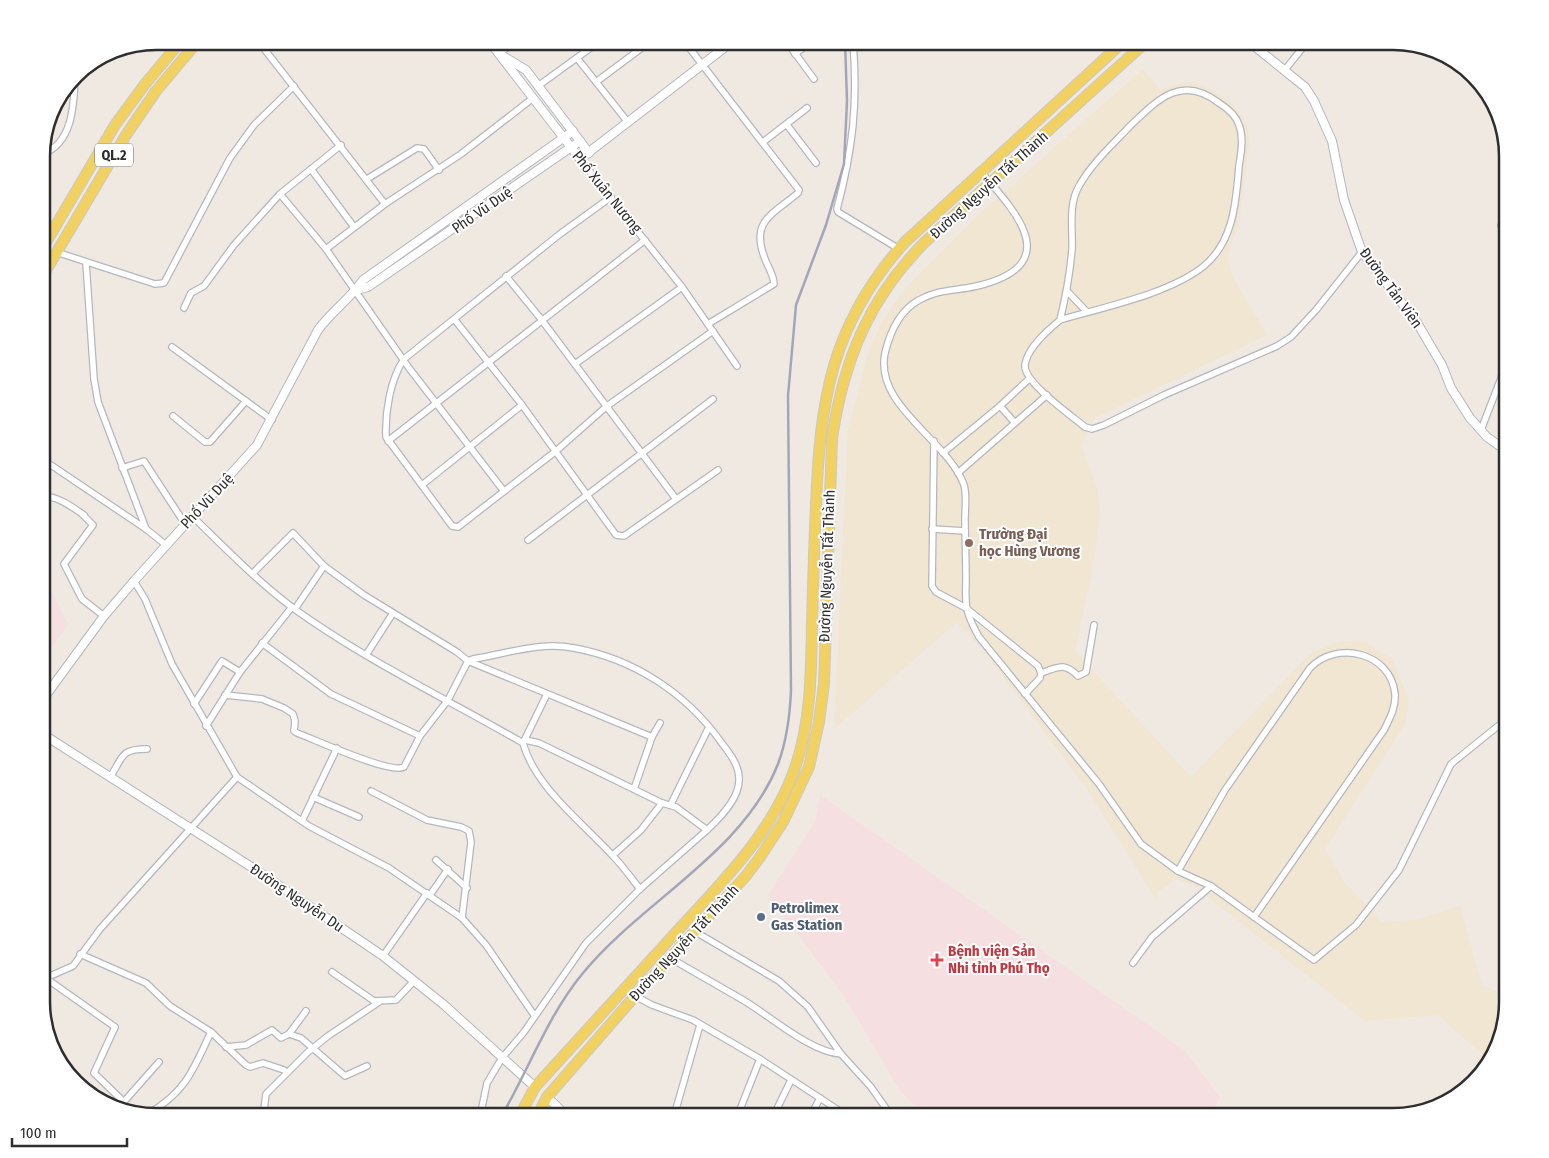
<svg xmlns="http://www.w3.org/2000/svg" width="1549" height="1158" font-family="'Fira Sans Condensed',sans-serif">
	<style>
		.education { fill: #f0e6d1 }
		.medical { fill: #f5dfe0 }
		.lines { fill: none; stroke-linecap: round; stroke-linejoin: round }
		.minor-casing { stroke: #b4b7c1; stroke-width: 8 }
		.tertiary-casing { stroke: #b4b7c1; stroke-width: 10 }
		.primary-casing { stroke: #c9c9c9; stroke-width: 12 }
		.minor { stroke: #fff; stroke-width: 5.5 }
		.tertiary { stroke: #fff; stroke-width: 8 }
		.primary { stroke: #f2d163; stroke-width: 10 }
		.rail { stroke: #a3a6b8; stroke-width: 2.5 }
		.education-dot { fill: #8d6e63; stroke: #fff; stroke-width: 2 }
		.service-dot { fill: #5c6f8a; stroke: #fff; stroke-width: 2 }
		.health-dot { fill: #e0444e; stroke: #fff; stroke-width: 2 }
		.labels { text-anchor: middle; dominant-baseline: central; stroke-width: 4; stroke-linejoin: round; paint-order: stroke }
		.shield { fill: #fff; stroke: #6d6d6d; stroke-width: 1 }
		.shield-label { font-size: 14px; font-weight: bold; fill: #2e2e2e }
		.street-label { font-size: 15px; fill: #2e2e2e; stroke: #fff }
		.education-label { font-size: 15px; font-weight: bold; fill: #785e54; stroke: #fff; text-anchor: start }
		.service-label { font-size: 15px; font-weight: bold; fill: #4e5e75; stroke: #fff; text-anchor: start }
		.health-label { font-size: 15px; font-weight: bold; fill: #be3a42; stroke: #fff; text-anchor: start }
		.rim { fill: none; stroke: #2e2e2e; stroke-width: 2.5 }
	</style>
	<rect width="100%" height="100%" fill="#efe9e1"/>
	<!-- education -->
	<polygon class="education" points="1143,69 1160,90 1176,84 1193,82 1211,89 1234,105 1247,125 1249,143 1239,224 1228,253 1232,275 1267,335 1095,418 1081,445 1098,490 1100,515 1092,572 1075,651 1191,777 1310,654 1340,641 1365,642 1392,659 1409,700 1405,724 1325,849 1345,883 1382,922 1415,920 1460,906 1482,986 1508,994 1508,1002 1488,1059 1438,1015 1365,1021 1193,885 1176,879 1158,892 1157,901 1087,789 982,649 957,622 834,729 848,429 869,350 882,322 899,296 919,274 975,218"/>
	<!-- medical -->
	<g class="medical">
		<polygon points="42,572 68,624 48,653 41,658"/>
		<polygon points="820,795 1185,1051 1220,1097 1209,1117 944,1117 913,1104 899,1089 844,996 768,895 815,822"/>
	</g>
	<g class="lines">
		<!-- minor casing -->
		<g class="minor-casing">
			<g id="minor">
				<polyline points="258,41 385,204"/>
				<polyline points="414,41 426,41"/>
				<path d="M684 41 799 190 798 193C772 215 750 221 765 259 768 267 774 276 774 284L708 324"/>
				<polyline points="786,41 814,79"/>
				<path d="M853 41C858 103 853 149 837 209L838 212 899 249"/>
				<polyline points="499,54 515,41"/>
				<polyline points="795,54 812,41"/>
				<polyline points="99,58 102,58"/>
				<polyline points="577,58 627,121"/>
				<polyline points="1284,71 1308,41"/>
				<polyline points="596,82 651,41"/>
				<polyline points="538,86 600,41"/>
				<polyline points="787,125 816,163"/>
				<polyline points="763,142 807,108"/>
				<path d="M42 154C73 144 74 104 75 76"/>
				<polyline points="580,159 682,287 737,366"/>
				<polyline points="311,169 354,227"/>
				<path d="M981 172C1019 215 1064 265 977 286 956 291 938 289 919 300 899 311 890 332 885 353 874 406 948 440 964 485 967 495 965 508 965 519 965 539 966 559 966 579 966 589 965 600 967 609 969 619 974 628 979 637L1099 784 1141 844 1178 871 1211 886 1314 960 1356 925 1399 870 1451 764 1508 718"/>
				<polyline points="367,179 417,148 424,149 439,170"/>
				<polyline points="280,194 326,249 409,368 503,490"/>
				<path d="M611 197 560 234 404 359C390 380 385 412 386 437L452 526 458 527 556 451 607 406 713 331"/>
				<polyline points="1501,226 1508,223"/>
				<polyline points="326,249 385,204 461,154 533,98"/>
				<polyline points="56,252 155,284 164,283 230,158 254,125 294,86"/>
				<polyline points="86,263 94,379 98,402 146,529"/>
				<polyline points="506,276 541,319 676,499"/>
				<polyline points="1067,291 1087,312"/>
				<polyline points="184,308 191,293 204,286 234,245 280,194 341,145"/>
				<polyline points="455,320 522,405 616,535 624,536 718,470"/>
				<path d="M1060 320C1066 296 1070 273 1072 249 1073 229 1068 205 1079 186 1092 163 1112 145 1130 126 1158 99 1182 74 1219 103 1227 108 1236 115 1239 125 1244 138 1241 153 1239 166 1236 201 1234 241 1204 266 1169 294 1104 307 1060 320 1048 330 1027 348 1025 365 1023 382 1072 416 1085 427L1092 429 1104 425 1164 395 1277 346 1291 337 1316 310 1362 252"/>
				<polyline points="172,347 272,420"/>
				<polyline points="575,364 682,287"/>
				<polyline points="1000,406 1015,423"/>
				<polyline points="173,416 205,442 210,442 246,401"/>
				<polyline points="1481,430 1508,360"/>
				<polyline points="388,441 645,240"/>
				<polyline points="934,441 932,586 936,592 966,608 1038,666 1041,673 1040,678 1025,694"/>
				<polyline points="943,453 1000,406 1029,379"/>
				<polyline points="42,459 146,529 166,545"/>
				<polyline points="122,468 144,461 185,524"/>
				<polyline points="958,473 1047,395"/>
				<polyline points="422,485 522,405"/>
				<path d="M42 496C57 496 71 506 84 515"/>
				<polyline points="82,514 93,525 64,564 82,599 104,616"/>
				<path d="M192 516C224 547 257 581 293 608 365 660 447 699 523 743 535 787 583 823 613 856 623 866 631 878 640 889"/>
				<polyline points="932,529 965,531"/>
				<polyline points="528,540 713,399"/>
				<polyline points="253,573 293,533 324,566 364,595 457,652 468,661 652,737 660,723"/>
				<polyline points="134,581 145,599 172,664 237,777 309,826 389,868 462,918 486,945 534,1015"/>
				<polyline points="295,609 324,566"/>
				<polyline points="366,655 393,613"/>
				<path d="M1041 673C1059 667 1064 662 1078 676L1086 672 1094 625"/>
				<path d="M225 695 262 699 284 708 293 714 295 721 294 731 297 733C314 739 391 775 404 767L420 736 331 694 262 643"/>
				<polyline points="194,704 222,661 240,672"/>
				<polyline points="206,726 240,672 292,607"/>
				<path d="M420 736 448 700 468 661 473 659C506 654 540 641 574 648 634 659 686 693 721 742 729 753 739 764 739 779 740 798 720 818 707 830"/>
				<polyline points="524,741 547,694"/>
				<path d="M111 776C123 756 121 749 147 749"/>
				<polyline points="634,789 652,737"/>
				<polyline points="371,791 427,820 461,827 469,831 471,842 462,918"/>
				<polyline points="313,797 359,817"/>
				<polyline points="671,804 709,727"/>
				<polyline points="302,821 337,748"/>
				<polyline points="613,855 641,830 662,803"/>
				<polyline points="436,860 467,888"/>
				<path d="M1178 871 1225 790 1310 668C1336 640 1391 652 1395 694 1396 707 1390 718 1384 730L1254 917"/>
				<polyline points="430,895 448,869"/>
				<polyline points="694,931 779,981 808,1007 841,1054 871,1087 892,1117"/>
				<polyline points="80,954 146,983 170,1006 211,1032 246,1065 250,1067 263,1063 284,1070"/>
				<polyline points="383,956 427,893"/>
				<path d="M670 958C694 972 719 986 743 1000 770 1016 810 1052 841 1054"/>
				<polyline points="1133,963 1152,937 1211,886"/>
				<polyline points="332,972 374,1001 396,1000 414,981"/>
				<polyline points="47,979 115,1027 94,1073 124,1102"/>
				<polyline points="41,980 73,966 100,929 237,777"/>
				<polyline points="635,996 652,1005 693,1020 760,1059 849,1117"/>
				<polyline points="289,1034 306,1011"/>
				<polyline points="226,1047 246,1045 272,1030 281,1038 289,1034 301,1038 345,1076 367,1066"/>
				<polyline points="56,1057 57,1052"/>
				<polyline points="121,1105 159,1062"/>
				<path d="M148 1114C186 1092 193 1070 211 1032"/>
				<polyline points="263,1117 266,1094 308,1052 328,1036 379,1002"/>
				<polyline points="480,1117 487,1083 502,1058 524,1032 586,943 640,889 707,830 676,807 662,803 539,743 525,740"/>
				<polyline points="682,1117 676,1113 676,1109 700,1025"/>
				<polyline points="737,1117 760,1059"/>
				<polyline points="773,1117 791,1080"/>
				<polyline points="810,1117 820,1098"/>
			</g>
		</g>
		<!-- tertiary casing -->
		<g class="tertiary-casing">
			<g id="tertiary">
				<polyline points="489,41 580,159 733,41"/>
				<polyline points="1003,41 1016,41"/>
				<polyline points="1248,41 1305,87 1314,101 1332,141 1344,200 1362,252 1416,321 1442,365 1451,388 1470,418 1487,437 1508,452"/>
				<polyline points="503,56 526,70 589,153"/>
				<polyline points="356,290 368,287 580,141"/>
				<path d="M41 702 104 616 134 581 257 445 318 330C331 312 350 299 363 280L573 131"/>
				<polyline points="41,733 253,868 383,956 443,1004 535,1087"/>
				<polyline points="547,1097 568,1117"/>
			</g>
		</g>
		<!-- primary casing -->
		<g class="primary-casing">
			<g id="primary">
				<polyline points="42,249 115,125 145,84 181,41"/>
				<polyline points="42,277 126,135 156,91 198,41"/>
				<path d="M519 1117 535 1087C580 1038 624 989 669 940 716 888 773 835 796 765 811 720 811 673 812 626 813 586 814 546 816 506 820 400 831 324 905 242L1124 41"/>
				<path d="M537 1117 547 1097 635 996 745 877 760 857 783 822 809 767 819 722 824 684 832 438C844 359 869 298 926 241L1147 41"/>
			</g>
		</g>
		<!-- minor -->
		<use href="#minor" class="minor"/>
		<!-- tertiary -->
		<use href="#tertiary" class="tertiary"/>
		<!-- primary -->
		<use href="#primary" class="primary"/>
		<!-- rail -->
		<path class="rail" d="M501 1117C529 1069 548 1015 583 973 642 901 743 853 778 764 787 740 790 715 791 690L788 396 796 305 826 225 844 164 847 101 845 41"/>
	</g>
	<!-- markers -->
	<circle class="education-dot" cx="969" cy="543" r="5"/>
	<circle class="service-dot" cx="761" cy="917" r="5"/>
	<path class="health-dot" d="M934.5 952.5h5v5h5v5h-5v5h-5v-5h-5v-5h5z"/>
	<g class="labels">
		<!-- shield labels -->
		<rect class="shield" x="95" y="143.5" width="38" height="23" rx="4"/>
		<g class="shield-label">
			<text x="114" y="155">QL.2</text>
		</g>
		<!-- street labels -->
		<g class="street-label">
			<text transform="translate(989 185) rotate(-42)">Đường Nguyễn Tất Thành</text>
			<text transform="translate(607 192) rotate(51)">Phố Xuân Nương</text>
			<text transform="translate(482 210) rotate(-35)">Phố Vũ Duệ</text>
			<text transform="translate(1391 288) rotate(54)">Đường Tản Viên</text>
			<text transform="translate(207 501) rotate(-47)">Phố Vũ Duệ</text>
			<text transform="translate(827 566) rotate(-88)">Đường Nguyễn Tất Thành</text>
			<text transform="translate(297 898) rotate(34)">Đường Nguyễn Du</text>
			<text transform="translate(684 943) rotate(-47)">Đường Nguyễn Tất Thành</text>
		</g>
		<!-- education labels -->
		<g class="education-label">
			<text x="979" y="534">Trường Đại<tspan x="979" dy="17">học Hùng Vương</tspan></text>
		</g>
		<!-- service labels -->
		<g class="service-label">
			<text x="771" y="908">Petrolimex<tspan x="771" dy="17">Gas Station</tspan></text>
		</g>
		<!-- health labels -->
		<g class="health-label">
			<text x="948" y="951">Bệnh viện Sản<tspan x="948" dy="17">Nhi tỉnh Phú Thọ</tspan></text>
		</g>
	</g>
	<!-- crop -->
	<path d="M0 0H1549V1158H0ZM156 50H1393A106 106 0 0 1 1499 156V1002A106 106 0 0 1 1393 1108H156A106 106 0 0 1 50 1002V156A106 106 0 0 1 156 50Z" fill="#fff" fill-rule="evenodd"/>
	<path class="rim" d="M156 50H1393A106 106 0 0 1 1499 156V1002A106 106 0 0 1 1393 1108H156A106 106 0 0 1 50 1002V156A106 106 0 0 1 156 50Z"/>
	<!-- scale -->
	<path d="M12 1138v8h115v-8" fill="none" stroke="#2e2e2e" stroke-width="2.5"/>
	<text x="20" y="1138" font-size="15" fill="#2e2e2e" stroke="#ffffff" stroke-width="4" paint-order="stroke">100 m</text>
</svg>
